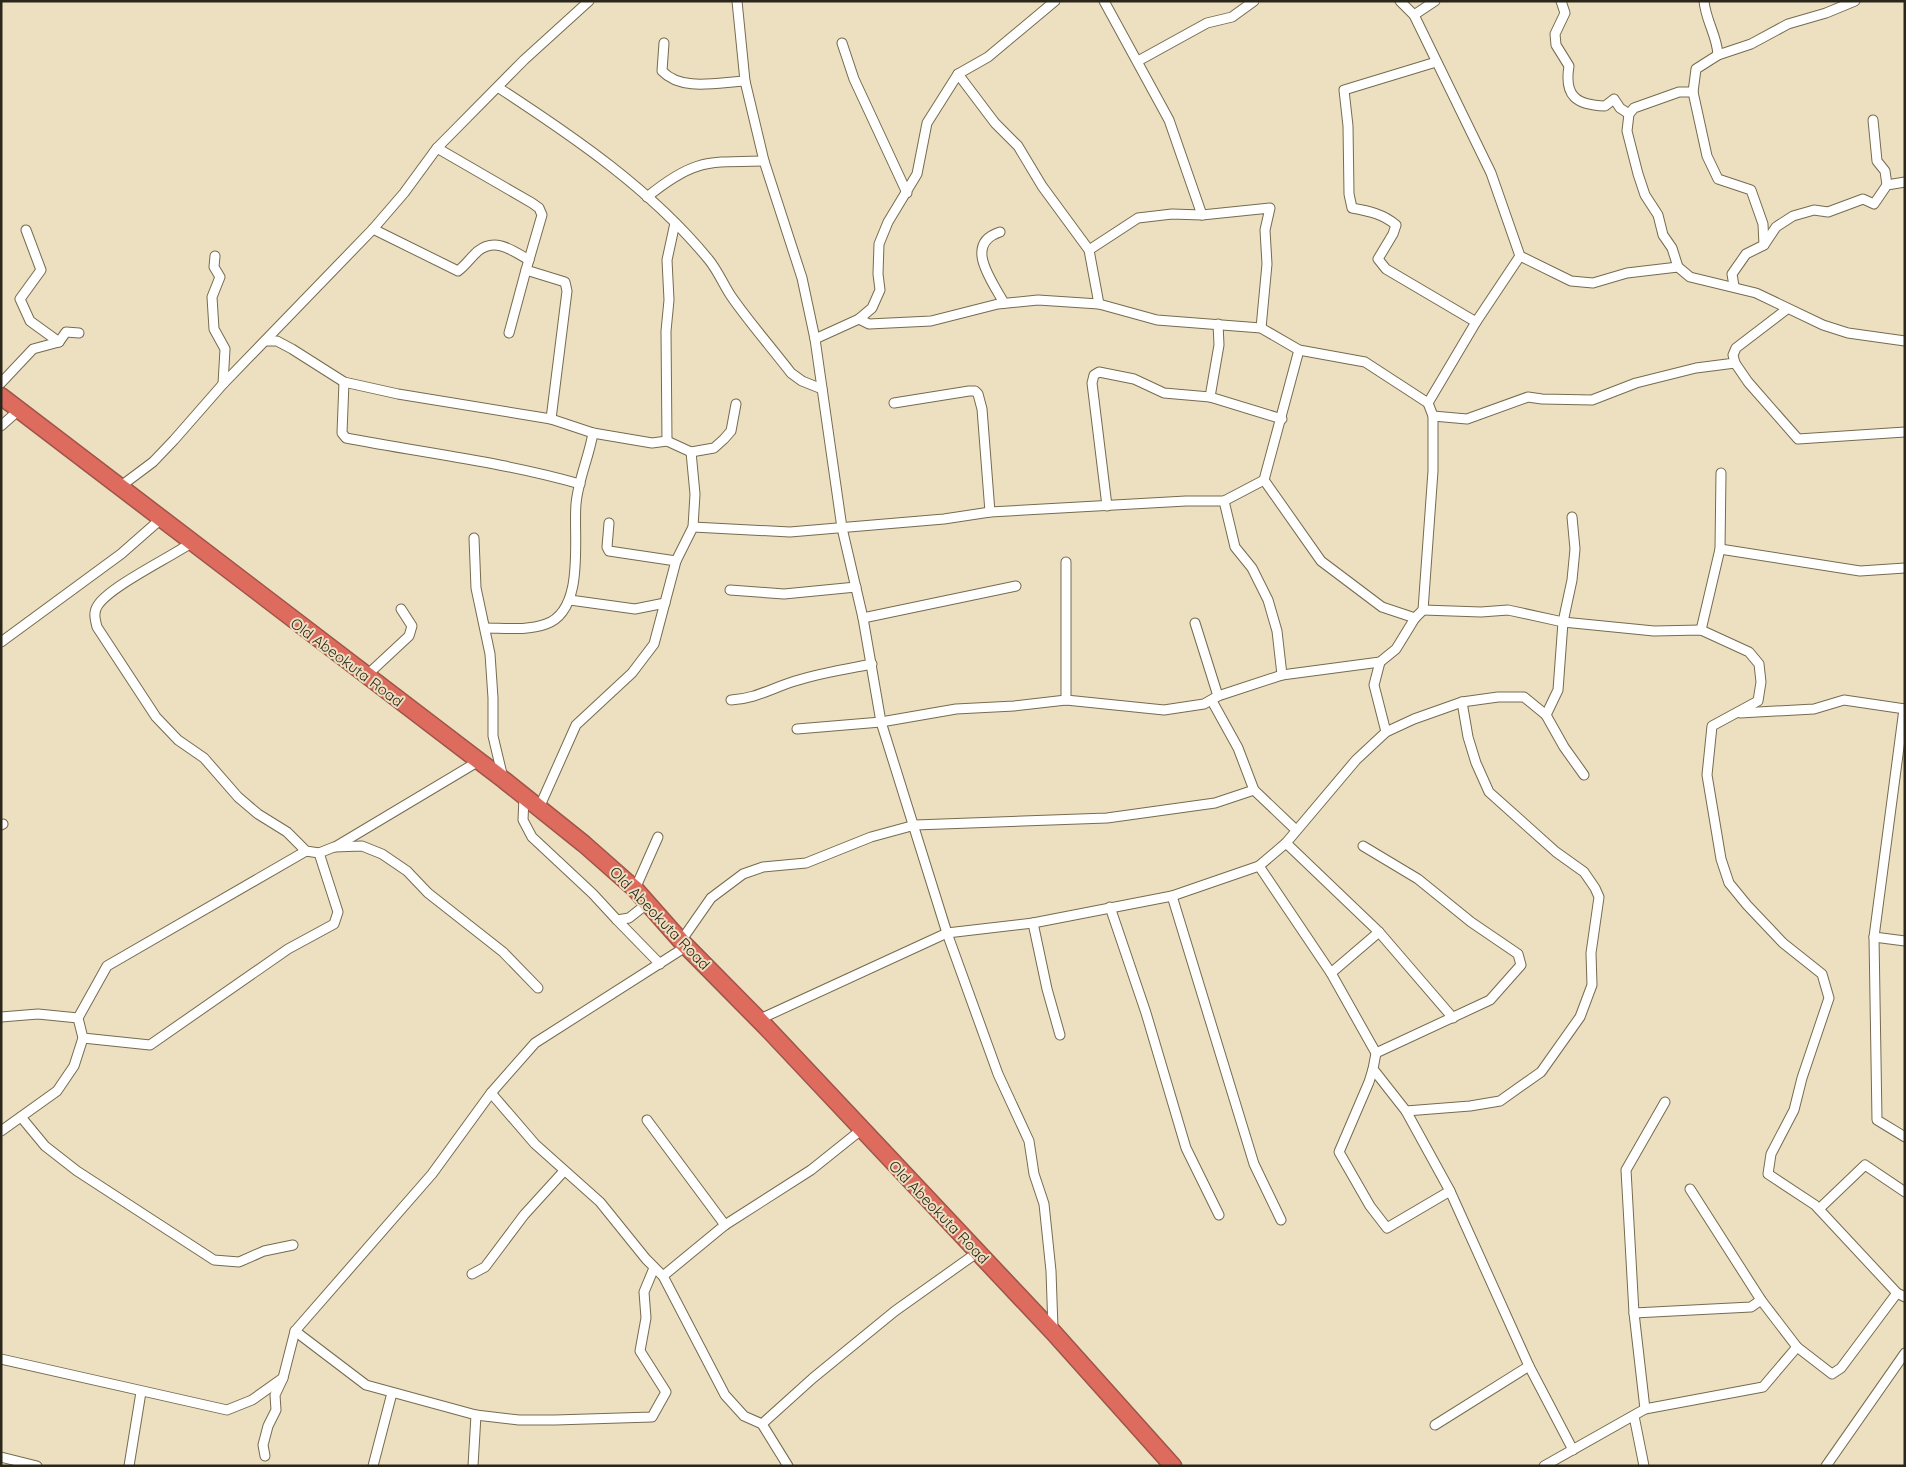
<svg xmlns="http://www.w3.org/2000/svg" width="1906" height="1467" font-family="Quicksand,sans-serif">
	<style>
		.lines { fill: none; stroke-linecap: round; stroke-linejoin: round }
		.street-casing { stroke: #766b4f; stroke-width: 11 }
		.highway-casing { stroke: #9f5447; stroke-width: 19 }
		.street { stroke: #fff; stroke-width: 9 }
		.highway { stroke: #dd6c5f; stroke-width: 16 }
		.labels { text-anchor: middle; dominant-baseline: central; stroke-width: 4; stroke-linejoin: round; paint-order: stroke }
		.street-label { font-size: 15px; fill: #2b261a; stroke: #ece0c0 }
	</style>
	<rect width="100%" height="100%" fill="#ece0c0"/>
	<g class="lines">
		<!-- street casing -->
		<g class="street-casing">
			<g id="street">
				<polyline points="737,1 745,81 764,161 802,278 815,339 842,528 863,618 881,722 947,933 998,1074 1029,1141 1034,1174 1044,1204 1051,1271 1053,1329"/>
				<polyline points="1104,1 1169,120 1202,215"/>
				<polyline points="1400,1 1414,15 1491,173 1520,256 1571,281 1593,283 1627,273 1678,267 1690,277 1756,293 1823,325 1848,333 1905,341"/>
				<path d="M1561 1 1565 13 1555 34 1556 45 1569 66C1564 96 1576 105 1605 106L1614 99 1620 108 1629 114"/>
				<path d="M1704 1C1706 22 1717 35 1718 55"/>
				<polyline points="1414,15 1435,1"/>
				<path d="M664 43 662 71C682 92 719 82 745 81"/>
				<polyline points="842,43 854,79 907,193"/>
				<polyline points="1138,61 1207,23 1232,17 1254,1"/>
				<path d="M1436 62 1344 90 1348 126 1349 194 1352 208C1369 211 1383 214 1396 225L1393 234 1378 259 1386 269 1476 322"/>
				<polyline points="958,74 995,123 1018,146 1042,186 1089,250 1099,304"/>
				<path d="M499 88C574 137 652 190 709 260 718 271 723 284 731 296 749 322 771 347 791 373L802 381 822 389"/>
				<polyline points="1873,120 1877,161 1885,171 1887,185"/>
				<polyline points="437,148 532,203 539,208 542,215 526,270 565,282 567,291 551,419"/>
				<path d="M647 197C694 159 706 162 764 161"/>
				<path d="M373 229 458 271C466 265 471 257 478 251 496 237 513 251 529 260"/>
				<polyline points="26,230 41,270 20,299 30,321 59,342"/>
				<path d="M1000 232C963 244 992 281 1004 303"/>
				<polyline points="1764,245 1763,224 1751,190 1718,179 1707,156 1693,92 1696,69 1718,55 1751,44 1788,24 1826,13 1855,1"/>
				<polyline points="1089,250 1138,218 1172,214 1202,215 1270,208 1265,230 1267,264 1261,328"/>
				<polyline points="215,256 214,267 220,277 212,297 214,329 225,349 223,384"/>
				<polyline points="1678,267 1672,248 1663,235 1658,215 1645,195 1638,174 1627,131 1629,114 1634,108 1679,92 1693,92"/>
				<polyline points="1734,286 1732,274 1746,254 1764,245 1776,227 1793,216 1814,210 1828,212 1863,199 1874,204 1887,185 1905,182"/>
				<polyline points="859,319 869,324 931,321 998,304 1038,300 1099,304 1157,320 1261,328 1299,350 1365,362 1428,403"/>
				<polyline points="509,333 526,270"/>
				<polyline points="815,339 859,319 872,308 880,290 878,274 879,244 888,222 917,174 927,123 958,74 988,57 1055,1"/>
				<polyline points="266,341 277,341 292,349 344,382 398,394 551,419 593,433 652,443 667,441 691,452 714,448 724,439 731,431 736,404"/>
				<polyline points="1735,363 1748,382 1798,439 1905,432"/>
				<path d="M344 382 342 433 346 438C424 453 503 462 580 484"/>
				<polyline points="1,383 33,349 59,342 66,332 79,333"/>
				<polyline points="1210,397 1219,345 1218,324"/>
				<polyline points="894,403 969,391 975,391 978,394 982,409 990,512"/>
				<polyline points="1433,416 1467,419 1528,397 1542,399 1592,400 1636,383 1696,368 1735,363 1733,355 1736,348 1787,309"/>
				<polyline points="1,426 19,410"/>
				<polyline points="667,441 666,331 669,300 667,260 675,223"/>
				<polyline points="1264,480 1321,561 1382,607 1415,618"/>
				<polyline points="121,486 153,462 174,440 223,384 373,229 404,193 437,148 524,60 589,1"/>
				<polyline points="1224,501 1235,547 1252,568 1268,600 1277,631 1282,675"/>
				<polyline points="1107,506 1092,383 1094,375 1099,372 1134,379 1164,393 1210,397 1282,419"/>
				<polyline points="1572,517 1575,549 1572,580 1563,622 1558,690 1546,715 1564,747 1584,775"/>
				<polyline points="609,523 607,547 609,551 676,561"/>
				<polyline points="693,527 790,532 944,519 990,512 1186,501 1224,501 1264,480 1299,350"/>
				<polyline points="474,538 476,588 490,654 493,698 493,736 503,778"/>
				<path d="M191 543C169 558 111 586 98 605 93 612 95 619 97 627L156 717 178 740 204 758 238 797 258 814 287 832 306 851 319 853 334 847 362 846 382 854 407 871 428 893 503 952 538 988"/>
				<polyline points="1720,549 1860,571 1905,568"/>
				<polyline points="1066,562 1066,700"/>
				<polyline points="730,590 784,594 856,587"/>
				<polyline points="570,600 635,609 665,603"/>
				<polyline points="1423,610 1481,612 1508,610 1563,622 1654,631 1701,630 1749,652 1759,664 1761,682 1758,701 1712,726 1707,775 1721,859 1729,883 1747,905 1783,943 1822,974 1829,998 1802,1078 1794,1110 1771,1154 1768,1174 1815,1205 1897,1293 1905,1297"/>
				<polyline points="863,618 1016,586"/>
				<polyline points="1195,623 1218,696"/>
				<path d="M485 628C504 628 527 631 546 624 586 610 573 536 576 504 578 480 589 457 593 433"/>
				<polyline points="1701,630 1720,549 1721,473"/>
				<polyline points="1,642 121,554 162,518"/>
				<polyline points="1380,662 1374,685 1386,732"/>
				<polyline points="366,676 409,636 412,626 401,609"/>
				<path d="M731 700C755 699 772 688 795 681 820 673 846 669 872 664"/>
				<polyline points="1212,701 1238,748 1254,790 1296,830"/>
				<polyline points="1904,709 1874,937 1877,1120 1905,1137"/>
				<polyline points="1740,713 1814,709 1844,700 1905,709"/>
				<polyline points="797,729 881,722 956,709 1014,706 1066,700 1164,710 1204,704 1218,696 1282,675 1380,662 1396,649 1415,618 1423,610 1433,471 1433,416 1428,403 1476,322 1520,256"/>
				<polyline points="524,797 523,820 532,837 593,894 617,920 629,918 648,903"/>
				<polyline points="539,808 576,725 632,673 654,644 676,561 693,527 695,494 691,452"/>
				<polyline points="1,825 3,824"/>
				<polyline points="1286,843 1379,932 1453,1018"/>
				<polyline points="1363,846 1418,879 1471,922 1518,954 1521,965 1490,1000 1376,1053"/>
				<polyline points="335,847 479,761"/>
				<polyline points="1259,866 1331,973 1376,1053 1373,1069 1406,1111 1450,1191 1529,1366 1573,1450"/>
				<polyline points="635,889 658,837"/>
				<polyline points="1172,896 1254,1164 1281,1220"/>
				<polyline points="1110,907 1146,1013 1186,1148 1219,1215"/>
				<polyline points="617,920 660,964"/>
				<polyline points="1033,923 1047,989 1060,1035"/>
				<polyline points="1874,937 1905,941"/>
				<polyline points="681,941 711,898 743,874 763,867 806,863 871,837 915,825 1107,818 1215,803 1254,790"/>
				<polyline points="1331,973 1379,932"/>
				<polyline points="1,1017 38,1014 78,1018"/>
				<polyline points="758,1020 947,933 1033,923 1172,896 1259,866 1286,843 1356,760 1386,732 1414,719 1462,702 1498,697 1524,697 1546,715"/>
				<polyline points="83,1038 150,1045 288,949 334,924 338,912 319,853"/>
				<polyline points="1373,1069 1369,1082 1339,1152 1370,1206 1387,1228 1450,1191"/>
				<polyline points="491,1093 535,1144 600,1202 646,1259 663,1276 725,1395 744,1416 762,1424 788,1466"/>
				<polyline points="1406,1111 1470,1106 1500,1101 1541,1072 1580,1017 1592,985 1591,953 1599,897 1595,888 1584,872 1556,852 1489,792 1476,763 1468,737 1462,702"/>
				<polyline points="21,1117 45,1146 77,1171 214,1260 239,1262 264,1251 293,1245"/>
				<polyline points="647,1120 725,1225"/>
				<polyline points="1,1131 57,1091 74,1066 83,1038 78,1018 107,966 306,851"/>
				<polyline points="1690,1189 1761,1300 1797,1347 1832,1374 1841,1368 1897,1293"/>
				<polyline points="1819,1209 1865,1165 1905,1192"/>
				<polyline points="472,1274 485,1267 524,1215 564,1171"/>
				<polyline points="663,1276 725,1225 811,1170 861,1130"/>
				<polyline points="1634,1313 1751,1307 1761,1300"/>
				<polyline points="295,1331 366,1385 476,1415 519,1420 555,1420 652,1417 666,1392 640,1351 646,1318 644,1292 654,1268"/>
				<polyline points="1,1359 227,1410 252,1400 283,1378 295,1331 432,1174 491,1093 535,1043 687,946"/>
				<polyline points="1645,1409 1634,1313 1626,1170 1665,1102"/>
				<polyline points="1634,1416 1644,1466"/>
				<polyline points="762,1424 813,1378 895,1311 978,1252"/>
				<polyline points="1435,1425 1529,1366"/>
				<polyline points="265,1456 263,1445 268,1426 276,1410 275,1395 283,1378"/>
				<polyline points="1,1457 37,1466"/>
				<polyline points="129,1466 141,1392"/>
				<polyline points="373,1466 392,1393"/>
				<polyline points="473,1466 476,1415"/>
				<polyline points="1544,1466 1645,1409 1763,1387 1797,1347"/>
				<polyline points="1826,1466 1905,1353"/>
			</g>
		</g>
		<!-- highway casing -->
		<g class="highway-casing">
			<polyline id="highway" points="1,396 504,780 584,844 635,889 681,941 766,1027 1053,1332 1173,1466"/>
		</g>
		<!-- street -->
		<use href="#street" class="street"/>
		<!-- highway -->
		<use href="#highway" class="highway"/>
	</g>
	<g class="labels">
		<!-- street labels -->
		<g class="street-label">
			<text transform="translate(347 662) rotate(37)">Old Abeokuta Road</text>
			<text transform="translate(660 918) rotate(46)">Old Abeokuta Road</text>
			<text transform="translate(939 1212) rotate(46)">Old Abeokuta Road</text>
		</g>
	</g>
	<!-- border -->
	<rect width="1906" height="1467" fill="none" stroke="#2b261a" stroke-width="5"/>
</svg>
